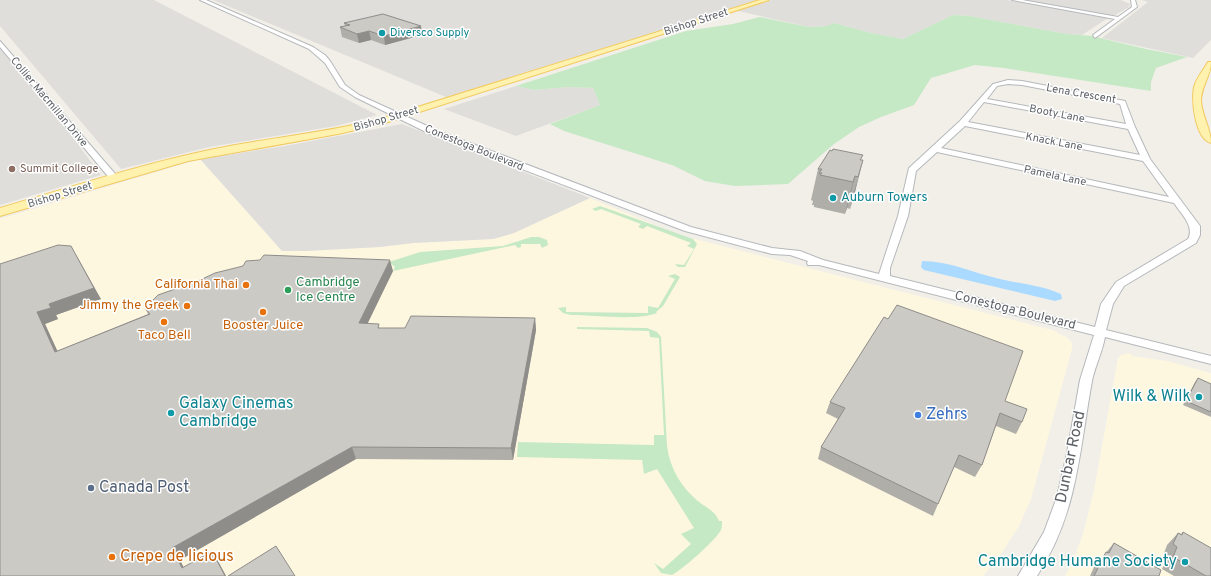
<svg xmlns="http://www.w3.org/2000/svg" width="1211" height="576" font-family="Overpass,sans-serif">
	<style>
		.commercial { fill: #fef7e0 }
		.industrial { fill: #e0deda }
		.green { fill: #c5e8c5 }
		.water { fill: #aadaff }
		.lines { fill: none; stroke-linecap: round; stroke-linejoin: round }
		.minor-casing { stroke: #b5b8bc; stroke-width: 2 }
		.major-casing { stroke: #f2c960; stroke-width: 2 }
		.minor { fill: #fff; fill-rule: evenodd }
		.major { fill: #fff2af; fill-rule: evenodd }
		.wall { fill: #afaea9 }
		.shaded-wall { fill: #8f8d8a }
		.building { fill: #cccac5; stroke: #8f8d8a }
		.culture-dot { fill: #0f9aa8; stroke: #fff; stroke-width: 1.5 }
		.education-dot { fill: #8d6e63; stroke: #fff; stroke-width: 1.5 }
		.food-dot { fill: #e8710a; stroke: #fff; stroke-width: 1.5 }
		.leisure-dot { fill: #2e9e5b; stroke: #fff; stroke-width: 1.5 }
		.shop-dot { fill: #3f7fe0; stroke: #fff; stroke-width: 1.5 }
		.service-dot { fill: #5c6f8a; stroke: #fff; stroke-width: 1.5 }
		.labels { text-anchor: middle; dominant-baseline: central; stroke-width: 3; stroke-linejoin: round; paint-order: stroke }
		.far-street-label { font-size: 11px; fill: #5f6368; stroke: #fff }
		.far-culture-label { font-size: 11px; fill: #0d838f; stroke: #fff; text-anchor: start }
		.far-education-label { font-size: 11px; fill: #785e54; stroke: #fff; text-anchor: start }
		.culture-label { font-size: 13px; fill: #0d838f; stroke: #fff; text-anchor: start }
		.leisure-label { font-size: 13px; fill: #27864d; stroke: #fff; text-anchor: start }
		.food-label { font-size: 13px; fill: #c56008; stroke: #fff; text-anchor: end }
		.street-label { font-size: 13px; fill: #5f6368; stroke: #fff }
		.near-culture-label { font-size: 16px; fill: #0d838f; stroke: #fff; text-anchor: end }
		.near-shop-label { font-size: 16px; fill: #366cbe; stroke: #fff; text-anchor: start }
		.near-street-label { font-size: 16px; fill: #5f6368; stroke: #fff }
		.near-service-label { font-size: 16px; fill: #4e5e75; stroke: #fff; text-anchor: start }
		.near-food-label { font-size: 16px; fill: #c56008; stroke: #fff; text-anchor: start }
	</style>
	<rect width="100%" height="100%" fill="#f1efe8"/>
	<!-- commercial -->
	<g class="commercial">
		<polygon points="200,159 282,251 306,251 380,247 413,243 493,239 514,233 590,198 679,235 1052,330 1068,338 1072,343 1072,349 1031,499 1019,526 1003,551 983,576 0,576 0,219"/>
		<polygon points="1130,353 1132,356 1167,361 1211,373 1211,576 1065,576 1073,561 1083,534 1094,490 1118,358 1121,355"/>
	</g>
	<!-- industrial -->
	<g class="industrial">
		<polygon points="0,0 154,0 377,115 336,126 209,147 121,169 0,26"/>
		<polygon points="213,0 757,0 446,97"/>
		<polygon points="772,0 1007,0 1108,18 1082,35 1067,34 969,16 953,15 903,39 871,33 834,23 827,26 809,27 738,11"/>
		<polygon points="1019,0 1121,0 1130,4 1129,7 1115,15 1104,15"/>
		<polygon points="1142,0 1211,0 1211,40 1193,58 1102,38 1148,2"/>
		<polygon points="0,45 15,61 101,175 0,205"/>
		<polygon points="516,86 534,90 568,87 593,88 600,105 516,136 444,109"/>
		<polygon points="402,124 590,198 514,233 493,239 413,243 380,247 306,251 282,251 200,159 285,146"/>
	</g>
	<!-- green -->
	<g class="green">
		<polygon points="953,15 969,16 1067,34 1092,36 1146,49 1187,57 1156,68 1151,82 1151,91 1004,68 975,65 931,78 914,105 881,117 859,127 834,144 788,184 735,186 705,181 672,165 564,131 550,124 600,105 593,88 568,87 534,90 516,86 686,31 733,24 760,17 809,27 827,26 834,23 871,33 903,39"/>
		<polygon points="600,206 693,239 697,244 685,267 678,267 675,264 684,265 694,249 687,246 691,243 647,226 643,229 638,227 641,224 601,209 596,211 592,209"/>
		<polygon points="531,237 539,237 547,240 548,245 542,248 540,244 521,244 521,247 518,248 515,245 393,271 395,267 389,262 420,252 503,246"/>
		<path d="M675 274 680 277 663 306 656 312 657 313C638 321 593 315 571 315L563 313 558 308 566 307V312L648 313V306L658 308 675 279 668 276Z"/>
		<path d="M577 327 647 328 657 332 661 337 667 446C670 469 681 487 699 502 707 508 715 511 719 521H722C722 524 722 527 721 530 716 540 682 570 672 575L661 573 654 563 663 569 691 544 681 534 694 528 657 469 644 474 642 460 517 457 518 442 654 445V435H664L659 338 650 337 649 331 577 329Z"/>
	</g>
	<!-- water -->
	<path class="water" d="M922 261C949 261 974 273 1000 279 1021 284 1041 285 1061 294L1062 299 1055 301 924 270 921 267Z"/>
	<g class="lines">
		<!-- minor casing -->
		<g class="minor-casing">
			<g id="minor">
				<path d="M200 0H206L313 47 325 55 330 61 345 85 359 95 436 130 691 227 772 248 800 251 823 260 879 274 898 216 909 168 960 121 993 84 1008 80 1022 81 1125 101 1135 127 1150 159 1200 226V235L1196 243 1124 286 1113 304 1106 330 1211 356V364L1105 337C1102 353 1095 366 1092 381 1079 452 1078 513 1037 576H1018L1044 532 1057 497 1067 453 1080 380 1094 335 819 265H808L807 263 808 261 790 255 772 254 685 231 430 134 355 97 340 87 325 63 309 49ZM1008 84 1022 85 1120 104 1126 124 987 99 997 86ZM984 102 1128 129 1140 155 968 122ZM965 126 1143 161 1169 197 941 148ZM937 152 1174 203C1181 214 1195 226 1188 239L1116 282 1101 304 1095 327 890 276V268L908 216 916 171Z"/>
				<polygon points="1012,0 1022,0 1118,17 1132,7 1131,0 1135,0 1137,7 1095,38 1093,35 1115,19"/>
				<polygon points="0,41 117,176 117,180 111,180 0,47"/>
			</g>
		</g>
		<!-- major casing -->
		<g class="major-casing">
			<g id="major">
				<path d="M760 0H769L382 124 338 134 188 161 0 216V208C71 187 142 164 214 149 268 138 323 133 376 120Z"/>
				<path d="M1208 62H1211C1211 76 1201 86 1201 101 1202 116 1211 129 1211 143 1195 139 1190 97 1195 84 1198 76 1204 69 1208 62Z"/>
			</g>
		</g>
		<!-- minor -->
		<use href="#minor" class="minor"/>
		<!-- major -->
		<use href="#major" class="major"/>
	</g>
	<!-- wall -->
	<g class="wall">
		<polygon points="344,23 422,35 385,45 371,40 359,43 342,37 340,27 345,26"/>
		<polygon points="861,160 855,192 850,209 847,208 845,214 814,207 814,205 812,205 813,201 811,200 818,169"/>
		<polygon points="0,264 101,299 56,315 58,319 45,324 57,351 148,314 145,308 393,271 367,324 380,328 405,328 535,318 536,330 513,460 356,459 180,560 183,567 219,563 226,576 0,576"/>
		<polygon points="1198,378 1211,384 1211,417 1183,405 1195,382"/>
		<polygon points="1005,401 1022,422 1016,434 996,426 982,465 975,477 954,467 938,504 933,516 818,459 821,447 838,419 826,413 830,402"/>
		<polygon points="1183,532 1211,576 1174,576 1162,569 1167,558 1163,556 1167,545 1178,533 1181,534"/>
		<polygon points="1114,543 1159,576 1090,576 1094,567"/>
	</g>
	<!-- shaded-wall -->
	<g class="shaded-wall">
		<polygon points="421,26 422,35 385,45 384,36"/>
		<polygon points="369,31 371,40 359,43 357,34"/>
		<polygon points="863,160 855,192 850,209 858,177"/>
		<polygon points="855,176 847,208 845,214 853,182"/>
		<polygon points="71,246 101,299 56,315 58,319 45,324 63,363 55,352 37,312 49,304"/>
		<polygon points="390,260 393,271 362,335 359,323"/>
		<polygon points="535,318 536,330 513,460 511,448"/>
		<polygon points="352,447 356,459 180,560 188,576 182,568 172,548"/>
		<polygon points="212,551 219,563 226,576 225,576"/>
	</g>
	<!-- building -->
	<g class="building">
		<polygon points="383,14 421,26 384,36 369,31 357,34 340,27 350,25 344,23"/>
		<polygon points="833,149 863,155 860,160 863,160 858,177 855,176 853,182 820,175 822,173 819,173 822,169 818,169 830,150 832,151"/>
		<polygon points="58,245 71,246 94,288 49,304 51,308 37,312 55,352 150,314 145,308 158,295 198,281 215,273 243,266 246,261 260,260 264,255 390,260 359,323 379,324 378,328 405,328 411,316 535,318 511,448 352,447 172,548 182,568 212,551 225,576 0,576 0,264"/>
		<polygon points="897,305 1023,351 1005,401 1027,409 1022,422 1000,413 982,465 959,455 938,504 821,447 845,408 830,402 884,317 888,319"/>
		<polygon points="1198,378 1211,384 1211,412 1186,401"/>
		<polygon points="1183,532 1211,548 1211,576 1206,576 1173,557 1177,547 1173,544 1178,533 1182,535"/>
		<polygon points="1114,543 1161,570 1159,576 1094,576 1106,552 1109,553"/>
		<polygon points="276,546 295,576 228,576"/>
	</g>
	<!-- markers -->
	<g class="culture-dot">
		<circle cx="382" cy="33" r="4"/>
		<circle cx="833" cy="198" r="4"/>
		<circle cx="1199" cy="397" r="4"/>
		<circle cx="171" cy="413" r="4"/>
		<circle cx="1185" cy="562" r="4"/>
	</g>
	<circle class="education-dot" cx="12" cy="169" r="4"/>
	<g class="food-dot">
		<circle cx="246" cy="285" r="4"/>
		<circle cx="187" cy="306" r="4"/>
		<circle cx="263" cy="312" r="4"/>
		<circle cx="164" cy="322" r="4"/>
		<circle cx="112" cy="557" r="4"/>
	</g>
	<circle class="leisure-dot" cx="288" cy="290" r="4"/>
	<circle class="shop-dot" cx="918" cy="415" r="4"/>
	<circle class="service-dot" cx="91" cy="488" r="4"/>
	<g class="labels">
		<!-- far-street labels -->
		<g class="far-street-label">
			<text transform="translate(696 22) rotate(-18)">Bishop Street</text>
			<text transform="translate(1081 94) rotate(10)">Lena Crescent</text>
			<text transform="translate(49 102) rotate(50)">Collier Macmillan Drive</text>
			<text transform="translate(1057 114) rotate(11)">Booty Lane</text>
			<text transform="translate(386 119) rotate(-16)">Bishop Street</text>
			<text transform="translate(1054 142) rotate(11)">Knack Lane</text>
			<text transform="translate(474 148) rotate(22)">Conestoga Boulevard</text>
			<text transform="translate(1055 176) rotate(12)">Pamela Lane</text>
			<text transform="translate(60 195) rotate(-17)">Bishop Street</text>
		</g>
		<!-- far-culture labels -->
		<g class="far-culture-label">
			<text x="390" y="33">Diversco Supply</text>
		</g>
		<!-- far-education labels -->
		<g class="far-education-label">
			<text x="20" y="169">Summit College</text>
		</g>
		<!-- culture labels -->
		<g class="culture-label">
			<text x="841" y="198">Auburn Towers</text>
		</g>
		<!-- leisure labels -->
		<g class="leisure-label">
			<text x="296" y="283">Cambridge<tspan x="296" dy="15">Ice Centre</tspan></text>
		</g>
		<!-- food labels -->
		<g class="food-label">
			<text x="238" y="285">California Thai</text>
			<text x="179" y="306">Jimmy the Greek</text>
			<text x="263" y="326" text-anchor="middle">Booster Juice</text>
			<text x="164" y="336" text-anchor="middle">Taco Bell</text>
		</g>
		<!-- street labels -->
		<g class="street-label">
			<text transform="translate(1015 311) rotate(14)">Conestoga Boulevard</text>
		</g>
		<!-- near-culture labels -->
		<g class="near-culture-label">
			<text x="1191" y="397">Wilk &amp; Wilk</text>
			<text x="179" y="404" text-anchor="start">Galaxy Cinemas<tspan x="179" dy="18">Cambridge</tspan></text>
			<text x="1177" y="562">Cambridge Humane Society</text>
		</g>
		<!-- near-shop labels -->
		<g class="near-shop-label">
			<text x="926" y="415">Zehrs</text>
		</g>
		<!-- near-street labels -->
		<g class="near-street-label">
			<text transform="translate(1071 457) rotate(-78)">Dunbar Road</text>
		</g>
		<!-- near-service labels -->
		<g class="near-service-label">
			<text x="99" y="488">Canada Post</text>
		</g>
		<!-- near-food labels -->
		<g class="near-food-label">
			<text x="120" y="557">Crepe de licious</text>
		</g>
	</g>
</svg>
